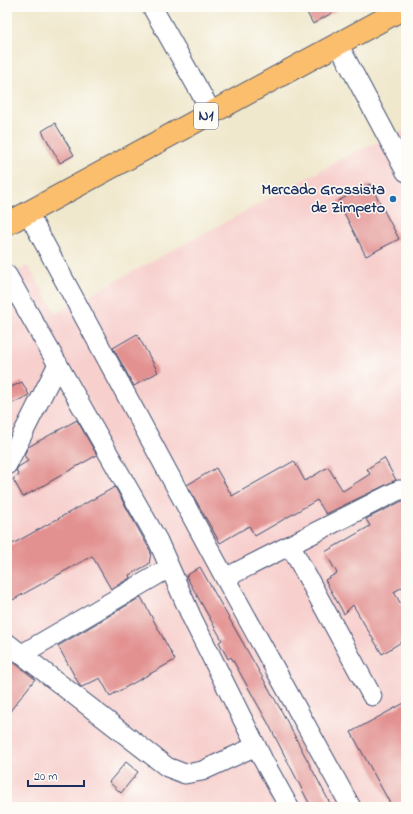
<svg xmlns="http://www.w3.org/2000/svg" width="413" height="814" font-family="'Indie Flower',sans-serif">
	<style>
		.built { fill: #f7d0ce }
		.building { fill: #e29190 }
		.lines { fill: none; stroke-linecap: round; stroke-linejoin: round }
		.minor-casing { stroke: #3b4b6f; stroke-width: 21 }
		.highway-casing { stroke: #3b4b6f; stroke-width: 24 }
		.minor { stroke: #fff; stroke-width: 19 }
		.highway { stroke: #fabe6d; stroke-width: 22 }
		.poi-dot { fill: #1f6fb2; stroke: #fdfcf7; stroke-width: 1.5 }
		.labels { text-anchor: middle; dominant-baseline: central; stroke-width: 3; stroke-linejoin: round; paint-order: stroke }
		.shield { fill: #fdfcf7; stroke: #5f6c8c; stroke-width: 1 }
		.shield-label { font-size: 15px; font-weight: bold; fill: #1b2f5e }
		.poi-label { font-size: 16px; font-weight: bold; fill: #1b2f5e; stroke: #fdfcf7; text-anchor: end }
	</style>
	<rect width="100%" height="100%" fill="#fdfcf7"/>
	<filter id="ink" filterUnits="userSpaceOnUse"><feTurbulence type="fractalNoise" baseFrequency=".025" numOctaves="2"/><feDisplacementMap in="SourceGraphic" scale="8" xChannelSelector="R" yChannelSelector="G"/><feConvolveMatrix kernelMatrix="1 2 1 2 8 2 1 2 1" color-interpolation-filters="sRGB"/></filter>
	<filter id="wash" filterUnits="userSpaceOnUse"><feTurbulence type="fractalNoise" baseFrequency=".012" numOctaves="4" result="noise"/><feDisplacementMap in="SourceGraphic" scale="16" xChannelSelector="R" yChannelSelector="G"/><feGaussianBlur stdDeviation="0.9" result="paint"/><feColorMatrix in="noise" values="0 0 0 0 0 0 0 0 0 0 0 0 0 0 0 0 0 1.4 0 .05"/><feComposite in="paint" operator="in"/></filter>
	<g filter="url(#wash)">
		<rect width="100%" height="100%" fill="#f0e8cd"/>
		<!-- built -->
		<polygon class="built" points="406,130 406,807 7,807 7,276 28,266 56,313 355,152"/>
		<g id="blocks">
			<!-- building -->
			<g class="building">
				<polygon points="304,7 342,7 313,24"/>
				<polygon points="55,123 74,155 60,163 42,131"/>
				<polygon points="370,184 399,239 366,256 338,201"/>
				<polygon points="137,334 158,372 134,386 113,348"/>
				<polygon points="22,382 29,395 7,406 7,389"/>
				<polygon points="77,420 97,455 23,497 13,479 19,475 16,471 18,467 28,461 24,455 28,447"/>
				<polygon points="384,458 396,480 326,514 317,500 255,536 249,526 220,543 187,485 216,468 232,496 294,461 305,481 328,467 343,491 370,474 367,469"/>
				<polygon points="115,487 151,552 149,564 129,575 130,578 111,589 92,556 7,603 7,547"/>
				<polygon points="402,501 406,501 406,585 394,592 406,613 406,639 382,654 353,605 344,614 325,580 337,573 325,552 370,526 366,519"/>
				<polygon points="200,567 282,712 332,807 311,807 268,723 231,657 228,659 219,642 222,640 186,576"/>
				<polygon points="141,597 175,660 110,696 100,678 82,687 80,686 58,646"/>
				<polygon points="7,657 35,679 7,715"/>
				<polygon points="406,702 406,807 392,807 351,732"/>
				<polygon points="126,762 138,772 121,793 109,782"/>
			</g>
		</g>
	</g>
	<g filter="url(#ink)">
		<use href="#blocks" fill-opacity="0" stroke="#3b4b6f" stroke-width="1"/>
		<g class="lines">
			<!-- minor casing -->
			<g class="minor-casing">
				<g id="minor">
					<polyline points="152,7 212,113"/>
					<polyline points="338,44 406,172"/>
					<polyline points="28,213 225,578 351,807"/>
					<polyline points="7,275 158,541 192,618 263,760 289,807"/>
					<polyline points="7,465 58,364"/>
					<polyline points="290,545 372,696"/>
					<polyline points="225,578 399,490 406,490"/>
					<polyline points="7,643 167,767 185,774 202,771 256,746"/>
					<polyline points="22,654 169,568"/>
				</g>
			</g>
			<!-- highway casing -->
			<g class="highway-casing">
				<polyline id="highway" points="7,224 406,7"/>
			</g>
			<!-- minor -->
			<use href="#minor" class="minor"/>
			<!-- highway -->
			<use href="#highway" class="highway"/>
		</g>
	</g>
	<!-- markers -->
	<circle class="poi-dot" cx="393" cy="199" r="4"/>
	<g class="labels">
		<!-- shield labels -->
		<rect class="shield" x="194" y="103" width="24" height="26" rx="3"/>
		<g class="shield-label">
			<text x="206" y="116">N1</text>
		</g>
		<!-- poi labels -->
		<g class="poi-label">
			<text x="385" y="190">Mercado Grossista<tspan x="385" dy="18">de Zimpeto</tspan></text>
		</g>
	</g>
	<!-- margin -->
	<rect width="413" height="814" fill="none" stroke="#fdfcf7" stroke-width="24"/>
	<!-- scale -->
	<path d="M28 780v6h56v-6" fill="none" stroke="#1b2f5e" stroke-width="2"/>
	<text x="34" y="780" font-size="12" fill="#1b2f5e" stroke="#fdfcf7" stroke-width="3" paint-order="stroke">20 m</text>
</svg>
